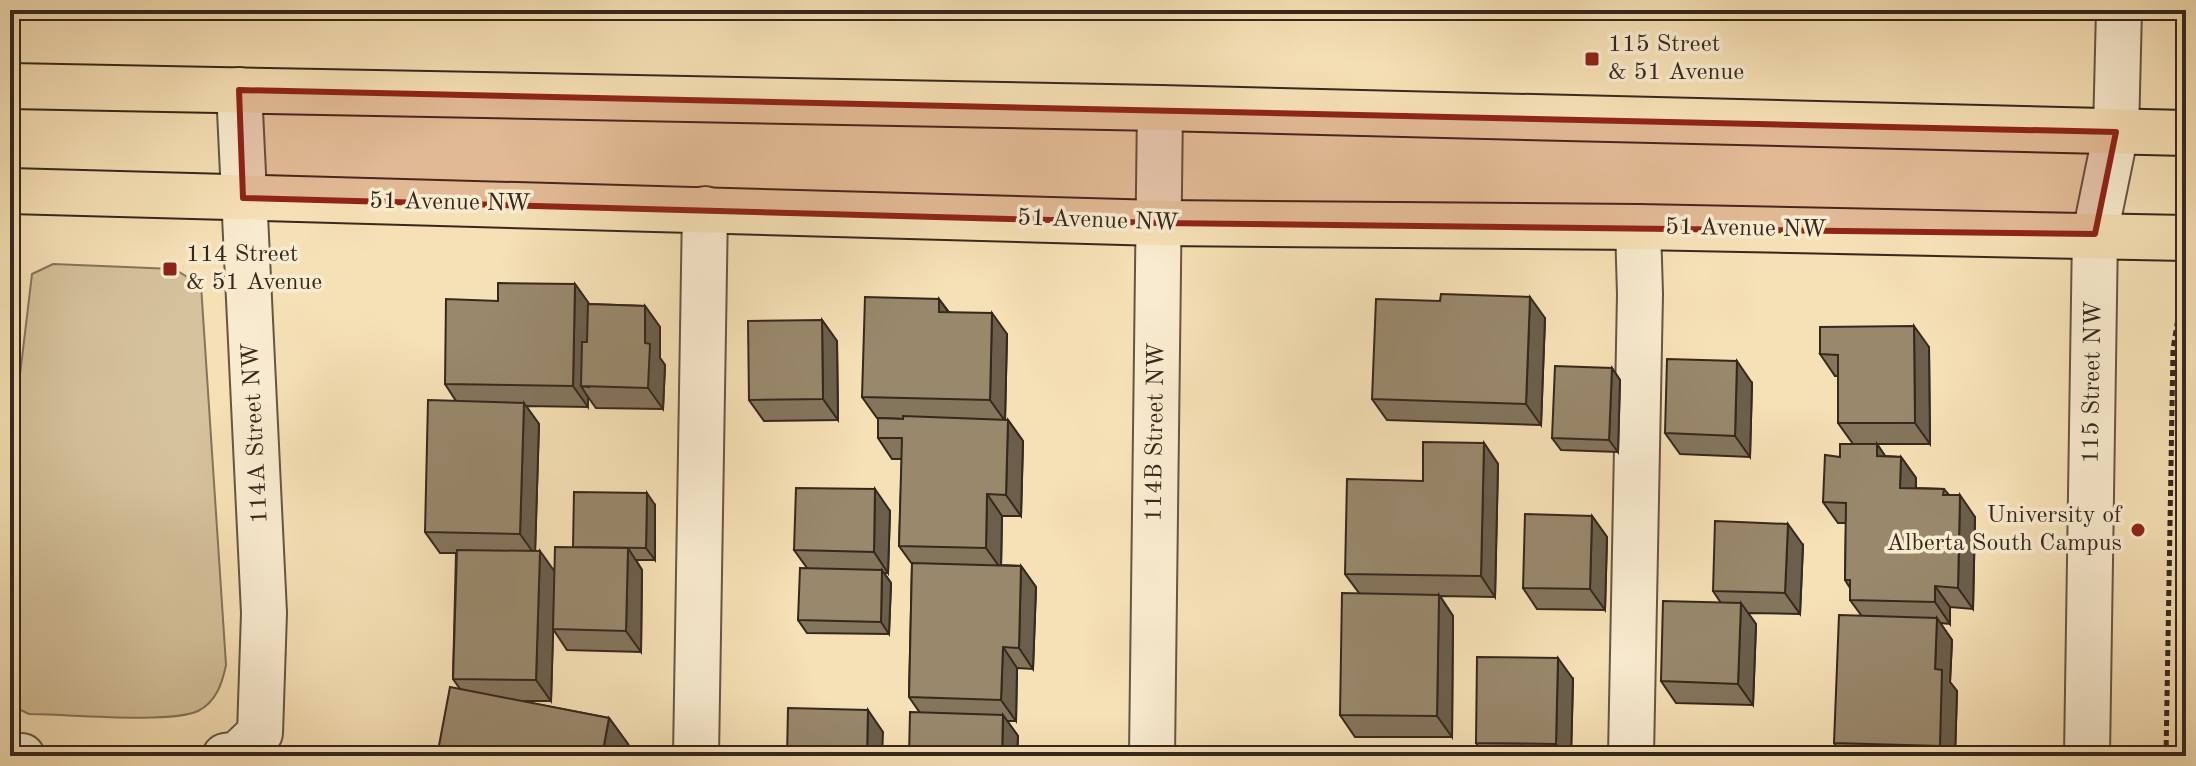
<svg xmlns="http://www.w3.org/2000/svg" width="2196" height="766" font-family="'Old Standard TT',serif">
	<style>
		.green { fill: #d5c19b; stroke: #85745c; stroke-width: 2 }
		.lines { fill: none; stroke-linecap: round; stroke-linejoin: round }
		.minor-casing { stroke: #655643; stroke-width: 48 }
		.major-casing { stroke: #35281d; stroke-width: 48 }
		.path { stroke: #35281d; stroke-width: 5; stroke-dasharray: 6 4; stroke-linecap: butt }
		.minor { stroke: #f9ebcf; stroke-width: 44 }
		.major { stroke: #f6e0b5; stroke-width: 44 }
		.wall { fill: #84755d; stroke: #35281d; stroke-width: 2 }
		.shaded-wall { fill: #6b5f4c; stroke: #35281d; stroke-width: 2 }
		.building { fill: #99886c; stroke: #35281d; stroke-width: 2 }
		.marked { fill: #8f2418; fill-opacity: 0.2; stroke: #8f2418; stroke-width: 6; stroke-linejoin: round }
		.poi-dot { fill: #8f2418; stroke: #f9ebcf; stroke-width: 3 }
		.labels { text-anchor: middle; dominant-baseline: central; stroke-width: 7; stroke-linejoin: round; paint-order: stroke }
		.poi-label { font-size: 24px; fill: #35281d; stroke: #f9ebcf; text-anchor: start }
		.street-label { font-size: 24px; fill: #35281d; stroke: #f9ebcf }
	</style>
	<rect width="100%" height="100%" fill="#f6e0b5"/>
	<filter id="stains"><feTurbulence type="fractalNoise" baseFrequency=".0025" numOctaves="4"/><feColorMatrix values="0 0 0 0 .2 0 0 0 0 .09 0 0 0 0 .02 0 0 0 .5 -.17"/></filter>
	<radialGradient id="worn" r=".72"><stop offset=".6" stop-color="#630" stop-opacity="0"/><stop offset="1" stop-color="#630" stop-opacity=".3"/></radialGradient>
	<!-- green -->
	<path class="green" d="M53 264 174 269 201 285 226 665C222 684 216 702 198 711 171 724 65 714 29 714L10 705V459L32 274Z"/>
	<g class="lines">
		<!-- minor casing -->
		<g class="minor-casing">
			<g id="minor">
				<polyline points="10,756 22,756"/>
				<polyline points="225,756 238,754 260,733 264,613 239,90"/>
				<polyline points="696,756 705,209"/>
				<polyline points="1152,756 1160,108"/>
				<polyline points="1631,756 1640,294 1638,227"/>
				<polyline points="2087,756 2095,234 2116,132 2119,10"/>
			</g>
		</g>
		<!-- major casing -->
		<g class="major-casing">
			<g id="major">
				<polyline points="10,86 1160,108 2186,133"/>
				<polyline points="10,191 1159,223 1638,227 2186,238"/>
			</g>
		</g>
		<!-- path -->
		<polyline class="path" points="2166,756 2173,349 2182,294"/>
		<!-- minor -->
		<use href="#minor" class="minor"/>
		<!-- major -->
		<use href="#major" class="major"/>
	</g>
	<!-- wall -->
	<g class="wall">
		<polygon points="575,284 589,304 645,306 660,327 660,358 665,365 663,409 596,408 588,397 588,407 526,406 539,424 535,551 554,571 573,547 655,505 655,560 636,560 642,570 641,652 567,650 553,629 551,701 520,701 609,718 628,744 460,689 453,679 456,553 440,553 425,532 456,401 445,384 498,301"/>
		<polygon points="939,299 949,312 1007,334 1005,420 1008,420 1023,441 1021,516 1002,516 1001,565 1021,566 1036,587 1033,669 1017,668 1016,721 1007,721 1018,736 1017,756 909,756 920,713 909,697 912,564 899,546 902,459 892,459 878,438 903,419 877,418 862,397"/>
		<polygon points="1440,301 1545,318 1541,425 1387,420 1372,399"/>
		<polygon points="822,320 837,341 838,420 764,421 749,400"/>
		<polygon points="1929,347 1930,444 1873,444 1877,444 1885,456 1901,457 1916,478 1916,488 1944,489 1949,495 1975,517 1973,609 1950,607 1950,624 1940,623 1952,640 1950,682 1957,691 1955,756 1843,756 1834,743 1861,615 1850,600 1850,588 1845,580 1846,523 1838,523 1823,502 1840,457 1853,444 1838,423 1838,376 1835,376 1820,354"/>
		<polygon points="1612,368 1620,380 1618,452 1561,450 1552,438"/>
		<polygon points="1752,383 1750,457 1680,454 1665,433"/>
		<polygon points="1484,443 1498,464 1495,597 1440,596 1453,616 1452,737 1355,737 1340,715 1359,593 1345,574"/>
		<polygon points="890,511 888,573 884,573 891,583 889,634 807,633 798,620 807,568 794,550"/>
		<polygon points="1592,516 1607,537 1605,610 1537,609 1523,588"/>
		<polygon points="1803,545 1800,614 1748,613 1756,624 1753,705 1676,703 1661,681 1721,603 1713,591"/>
		<polygon points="1573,679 1571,756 1485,756 1476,743"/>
	</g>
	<!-- shaded-wall -->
	<g class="shaded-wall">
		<polygon points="575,284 590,305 589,387 581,386 588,397 588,407 573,386"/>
		<polygon points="1530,297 1545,318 1541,425 1526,404"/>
		<polygon points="939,299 954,320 939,312"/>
		<polygon points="645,306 660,327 660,358 665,365 663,409 648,388 645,343"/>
		<polygon points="992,313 1007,334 1005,421 990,400"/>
		<polygon points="822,320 837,341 838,420 823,399"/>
		<polygon points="1914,326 1929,347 1930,444 1915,423"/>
		<polygon points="1737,361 1752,383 1750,457 1735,436"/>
		<polygon points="1612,368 1620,380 1618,452 1609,440"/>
		<polygon points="524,403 539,424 535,555 520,534"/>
		<polygon points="1008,420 1023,441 1021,516 1006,495"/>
		<polygon points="1484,443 1498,464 1495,597 1481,576"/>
		<polygon points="1877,444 1892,466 1877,456"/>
		<polygon points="1901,457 1916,478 1915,509 1900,488"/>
		<polygon points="875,489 890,511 888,573 874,552"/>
		<polygon points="647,493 655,505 655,560 646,548"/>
		<polygon points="987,494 1002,516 1001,569 986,548"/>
		<polygon points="1960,495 1975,517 1973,609 1958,588"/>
		<polygon points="1592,516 1607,537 1605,610 1590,589"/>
		<polygon points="1788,524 1803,545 1800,614 1785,593"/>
		<polygon points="628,548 642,570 641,652 626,631"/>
		<polygon points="540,551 555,572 551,701 536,680"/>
		<polygon points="1021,566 1036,587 1033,669 1019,648"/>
		<polygon points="882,570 891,583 889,634 881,622"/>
		<polygon points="1935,586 1950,607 1950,624 1935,602"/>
		<polygon points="1439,595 1453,616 1452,737 1437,716"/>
		<polygon points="1741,603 1756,624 1753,705 1738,684"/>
		<polygon points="1937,618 1952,640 1950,682 1957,691 1955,756 1946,756 1940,746 1935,669"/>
		<polygon points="1003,647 1017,668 1016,721 1001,700"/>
		<polygon points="1558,658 1573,679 1571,756 1565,756 1556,744"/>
		<polygon points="868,710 883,732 882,756 867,756"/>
		<polygon points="1003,715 1018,736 1017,756 1002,756"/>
		<polygon points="609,718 628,744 626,756 602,756"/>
	</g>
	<!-- building -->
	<g class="building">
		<polygon points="498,283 575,284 573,386 445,384 446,299 498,301"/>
		<polygon points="1441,294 1530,297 1526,404 1372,399 1376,299 1440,301"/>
		<polygon points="865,297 939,299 939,312 992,313 990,400 862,397"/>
		<polygon points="588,304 645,306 645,343 650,344 648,388 581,386 582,342 587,342"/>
		<polygon points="822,320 823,399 749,400 748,321"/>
		<polygon points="1914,326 1915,423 1838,423 1838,355 1820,354 1820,327"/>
		<polygon points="1667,359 1737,361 1735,436 1665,433"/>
		<polygon points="1555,366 1612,368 1609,440 1552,438"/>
		<polygon points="428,400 524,403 520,534 425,532"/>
		<polygon points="903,416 1008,420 1006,495 987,494 986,548 899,546 902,438 878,438 878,418 903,419"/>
		<polygon points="1423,442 1484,443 1481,576 1345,574 1347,479 1423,481"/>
		<polygon points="1840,444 1877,444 1877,456 1901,457 1900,488 1944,489 1943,495 1960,495 1958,588 1935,586 1935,602 1850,600 1850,580 1845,580 1846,503 1823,502 1825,455 1840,457"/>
		<polygon points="796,488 875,489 874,552 794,550"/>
		<polygon points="574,492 647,493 646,548 573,547"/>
		<polygon points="1525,514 1592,516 1590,589 1523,588"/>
		<polygon points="1715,521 1788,524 1785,593 1713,591"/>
		<polygon points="555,547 628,548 626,631 553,629"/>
		<polygon points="457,550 540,551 536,680 453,679"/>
		<polygon points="912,563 1021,566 1019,648 1003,647 1001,700 909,697"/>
		<polygon points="800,568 882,570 881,622 798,620"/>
		<polygon points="1342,593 1439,595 1437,716 1340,715"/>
		<polygon points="1663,601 1741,603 1738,684 1661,681"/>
		<polygon points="1839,615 1937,618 1935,669 1942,670 1940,746 1834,743"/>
		<polygon points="1477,657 1558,658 1556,744 1476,743"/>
		<polygon points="450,687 609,718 602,756 437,756"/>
		<polygon points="788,708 868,710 867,756 787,756"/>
		<polygon points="910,712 1003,715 1002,756 909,756"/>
		<polygon points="1357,752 1456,754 1456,756 1357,756"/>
	</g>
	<!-- marked area -->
	<path class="marked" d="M239 90 2116 132 2095 234 1159 223 243 198Z"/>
	<!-- markers -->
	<g class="poi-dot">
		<rect x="1584" y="51" width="16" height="16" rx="4"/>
		<rect x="162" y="261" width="16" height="16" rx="4"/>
		<circle cx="2138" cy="530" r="8"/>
	</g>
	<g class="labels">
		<!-- poi labels -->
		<g class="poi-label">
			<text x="1608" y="45">115 Street<tspan x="1608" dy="28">&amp; 51 Avenue</tspan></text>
			<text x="186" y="255">114 Street<tspan x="186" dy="28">&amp; 51 Avenue</tspan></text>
			<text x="2122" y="516" text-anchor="end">University of<tspan x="2122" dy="28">Alberta South Campus</tspan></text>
		</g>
		<!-- street labels -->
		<g class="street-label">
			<text transform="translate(450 203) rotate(1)">51 Avenue NW</text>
			<text transform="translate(1098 221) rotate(2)">51 Avenue NW</text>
			<text transform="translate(1746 229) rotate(1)">51 Avenue NW</text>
			<text transform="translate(2093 382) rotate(-89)">115 Street NW</text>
			<text transform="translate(1156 432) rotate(-89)">114B Street NW</text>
			<text transform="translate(256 433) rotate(-93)">114A Street NW</text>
		</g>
	</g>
	<!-- margin -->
	<rect width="2196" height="766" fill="none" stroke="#f6e0b5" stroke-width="40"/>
	<rect x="12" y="12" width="2172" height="742" fill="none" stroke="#35281d" stroke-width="4"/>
	<rect x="20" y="20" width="2156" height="726" fill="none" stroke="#35281d" stroke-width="2"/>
	<rect width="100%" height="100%" filter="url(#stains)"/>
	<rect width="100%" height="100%" fill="url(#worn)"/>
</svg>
